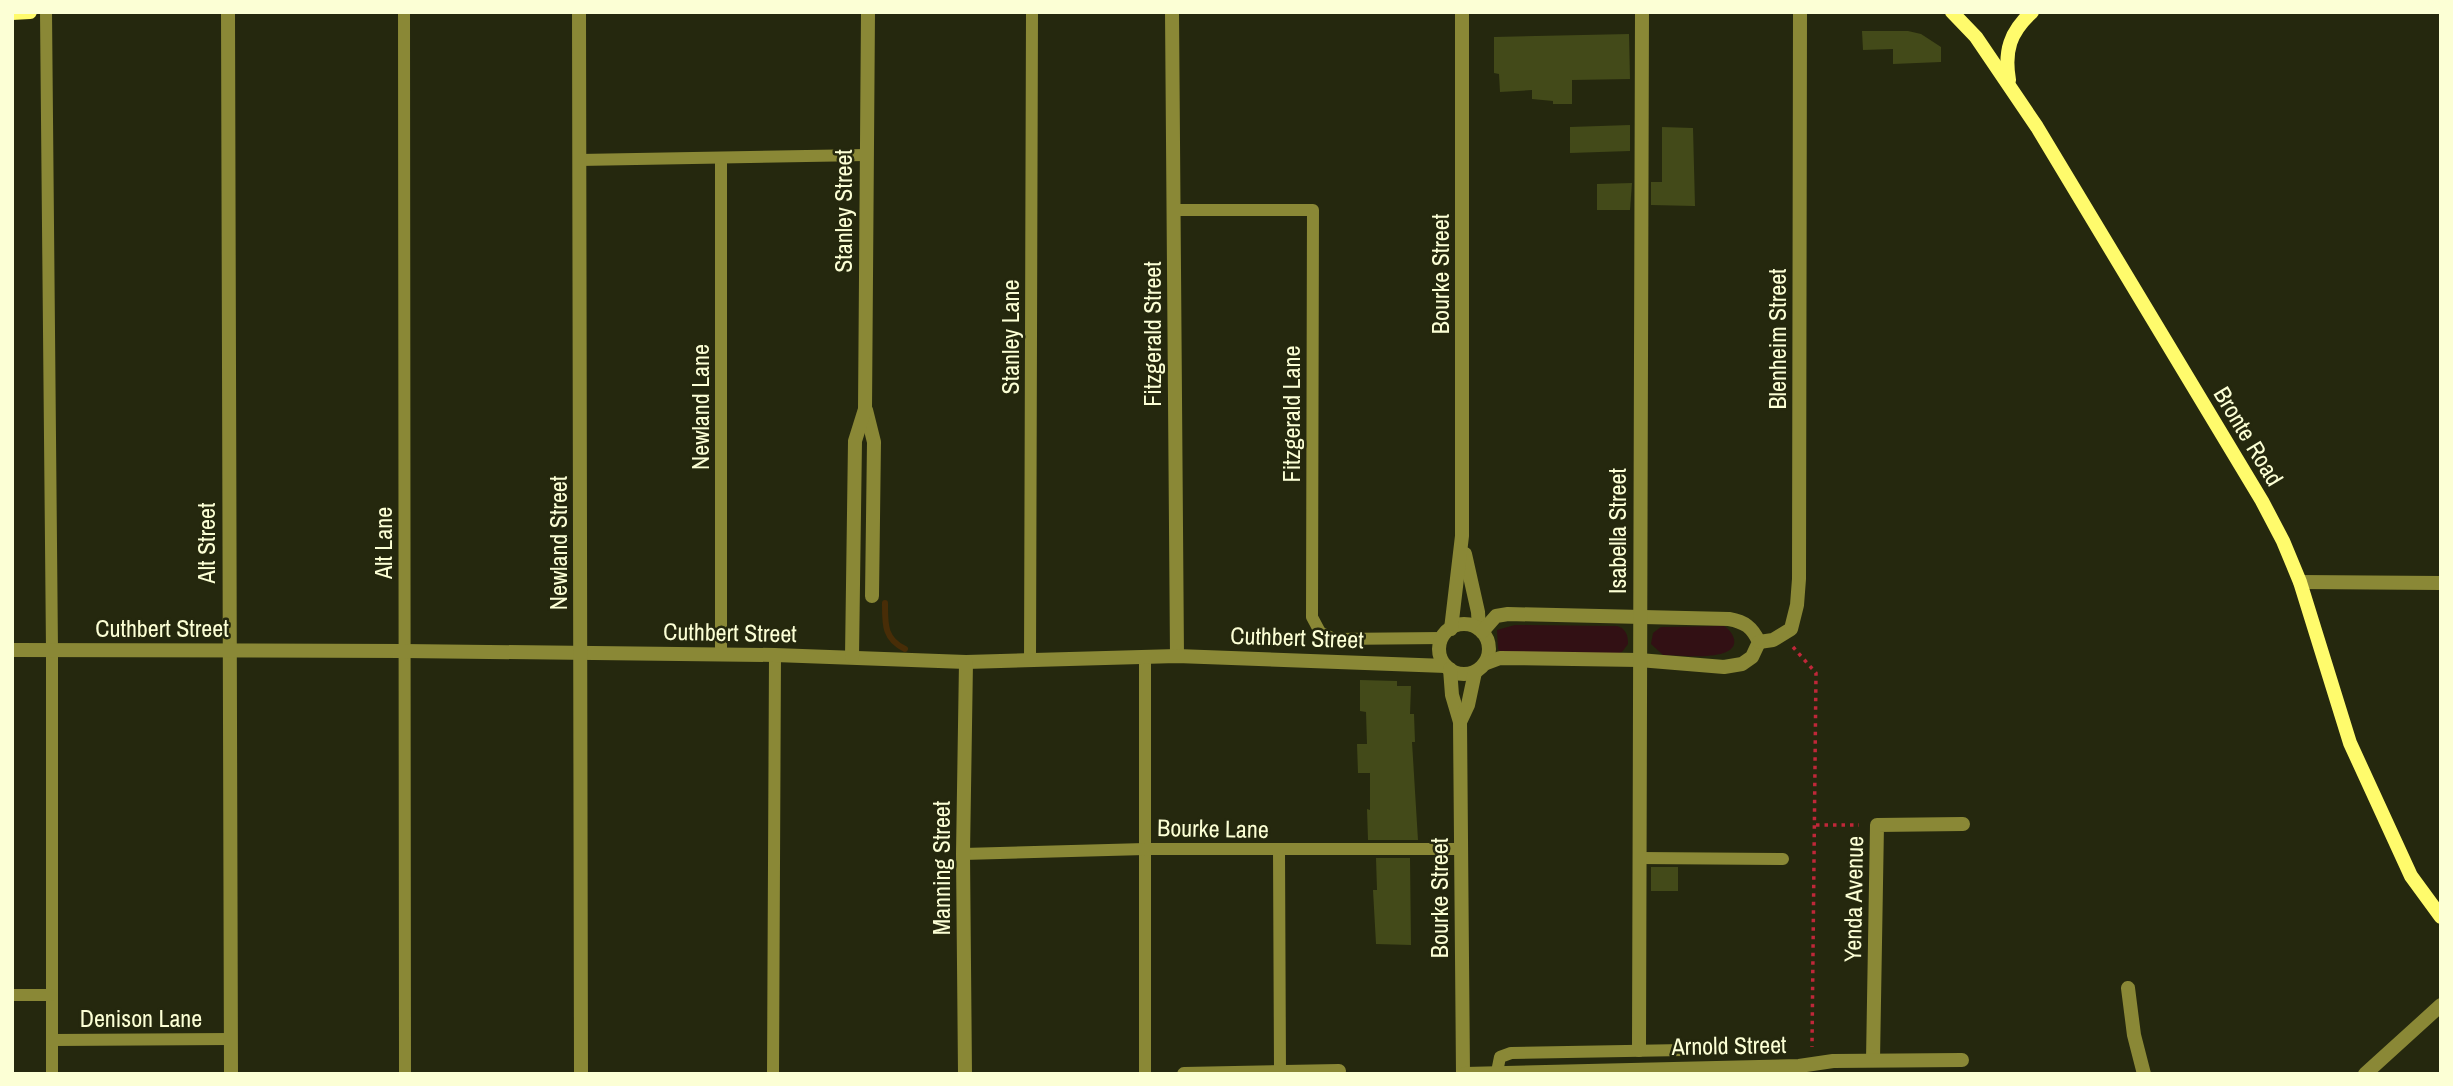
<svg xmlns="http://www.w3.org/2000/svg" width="2453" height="1086" font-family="'Archivo Narrow',sans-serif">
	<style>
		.green { fill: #321014 }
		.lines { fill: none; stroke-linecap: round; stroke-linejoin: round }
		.stream { stroke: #482d07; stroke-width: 6 }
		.building { fill: #434a19 }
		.path { stroke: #c02739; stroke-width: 3.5; stroke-dasharray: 3.5 5; stroke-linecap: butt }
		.service { stroke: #8a8836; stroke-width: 12 }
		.minor { stroke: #8a8836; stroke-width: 14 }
		.tertiary { stroke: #8a8836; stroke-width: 14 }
		.secondary { stroke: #fffb6c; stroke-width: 14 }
		.labels { text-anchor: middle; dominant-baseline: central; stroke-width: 5; stroke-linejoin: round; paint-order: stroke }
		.street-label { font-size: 24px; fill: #fcffd5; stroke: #25280e }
	</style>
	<rect width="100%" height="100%" fill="#25280e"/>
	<!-- green -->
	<g class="green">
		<path d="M1515 625 1617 626C1626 629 1628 635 1628 644L1622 652 1616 654 1501 652 1498 649 1497 630Z"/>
		<path d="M1724 626C1729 629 1732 633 1734 639 1739 663 1677 655 1663 655L1651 644 1653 633 1661 627Z"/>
	</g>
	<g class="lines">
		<!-- stream -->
		<path class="stream" d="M885 603C885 624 884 639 905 649"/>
	</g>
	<!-- building -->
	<g class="building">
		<polygon points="1862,31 1908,31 1921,34 1941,47 1941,62 1893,64 1893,49 1863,50"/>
		<polygon points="1629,34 1630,79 1572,80 1572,104 1553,104 1553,101 1532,99 1532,90 1500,92 1499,74 1494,73 1494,37"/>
		<polygon points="1630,125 1630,151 1570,153 1570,127"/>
		<polygon points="1662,127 1693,128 1695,206 1651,205 1651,182 1662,182"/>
		<polygon points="1632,183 1630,210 1597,210 1597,184"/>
		<polygon points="1360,680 1397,681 1397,686 1411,686 1410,714 1414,714 1415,742 1412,742 1418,840 1368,840 1367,809 1370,810 1370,773 1358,773 1357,744 1367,744 1366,712 1360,711"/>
		<polygon points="1376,858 1410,858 1411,945 1376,944 1373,890 1377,890"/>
		<rect x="1651" y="867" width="27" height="24"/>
	</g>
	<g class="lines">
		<!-- path -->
		<g class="path">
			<polyline points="1793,647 1816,673 1812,1047"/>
			<polyline points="1816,825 1859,825"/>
		</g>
		<!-- service -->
		<g class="service">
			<polyline points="46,12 52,650 52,1074"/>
			<polyline points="404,12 405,1074"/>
			<polyline points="721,159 721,655"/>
			<polyline points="579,160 866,155"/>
			<polyline points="1173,210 1313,210 1312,617 1320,632 1334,639 1442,638"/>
			<polyline points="1145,657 1145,1074"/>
			<polyline points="1030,661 1032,12"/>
			<polyline points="1279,850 1280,1071"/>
			<polyline points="963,854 1145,849 1462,849"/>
			<polyline points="1639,858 1783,859"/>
			<polyline points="12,995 51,995"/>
			<polyline points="52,1040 230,1039"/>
			<polyline points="1497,1072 1500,1057 1511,1053 1684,1050"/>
			<polyline points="773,1074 775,655"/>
		</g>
		<!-- minor -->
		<g class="minor">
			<polyline points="228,12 231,1074"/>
			<polyline points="1172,12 1177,656"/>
			<polyline points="866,410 874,442 872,596"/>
			<polyline points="1465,554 1478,612 1479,629"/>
			<polyline points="2300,582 2441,583"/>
			<circle cx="1464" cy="649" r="25"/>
			<polyline points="1451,629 1462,536 1462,12"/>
			<path d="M1482 632 1496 616 1508 614 1729 619C1745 622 1752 627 1759 642L1752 657 1742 664 1724 667 1639 660 1500 658 1484 664"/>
			<polyline points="1759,642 1773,640 1791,629 1797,605 1799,579 1800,12"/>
			<polyline points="12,650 404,651 775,655 966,662 1177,656 1446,666"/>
			<polyline points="852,657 855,441 865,409 868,12"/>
			<polyline points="1450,669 1452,695 1460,722 1463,1074"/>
			<polyline points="1460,722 1468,705 1475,672"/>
			<polyline points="2128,988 2134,1035 2144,1074"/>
			<polyline points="1639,1050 1642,12"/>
			<polyline points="1873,1060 1877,825 1963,824"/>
			<polyline points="965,1074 963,854 966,662"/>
			<polyline points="1184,1074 1339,1071"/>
			<polyline points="1465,1074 1799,1066 1833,1061 1962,1060"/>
			<polyline points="2365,1074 2441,1005"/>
		</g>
		<!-- tertiary -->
		<polyline class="tertiary" points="579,12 581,1074"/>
		<!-- secondary -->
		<g class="secondary">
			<polyline points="1952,12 1976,37 2037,127 2262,501 2283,541 2300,582 2350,743 2411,876 2441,917"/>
			<polyline points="12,13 30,12"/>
			<path d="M2009 80C2004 51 2010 32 2032 12"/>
		</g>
	</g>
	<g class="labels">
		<!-- street labels -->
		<g class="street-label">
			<text transform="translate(843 211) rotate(-90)">Stanley Street</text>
			<text transform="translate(1440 274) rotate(-90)">Bourke Street</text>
			<text transform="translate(1152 334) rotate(-90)">Fitzgerald Street</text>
			<text transform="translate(1010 337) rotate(-90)">Stanley Lane</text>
			<text transform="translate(1777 339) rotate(-90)">Blenheim Street</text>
			<text transform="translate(700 407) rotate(-90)">Newland Lane</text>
			<text transform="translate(1291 414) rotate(-90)">Fitzgerald Lane</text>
			<text transform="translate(2249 436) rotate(59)">Bronte Road</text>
			<text transform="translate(1617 531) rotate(-90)">Isabella Street</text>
			<text transform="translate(206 543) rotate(-90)">Alt Street</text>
			<text transform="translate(383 543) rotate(-90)">Alt Lane</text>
			<text transform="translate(558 543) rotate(-90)">Newland Street</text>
			<text x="162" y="628">Cuthbert Street</text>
			<text transform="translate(730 632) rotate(1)">Cuthbert Street</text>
			<text transform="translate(1297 637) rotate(2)">Cuthbert Street</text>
			<text transform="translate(1213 828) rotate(1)">Bourke Lane</text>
			<text transform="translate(941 868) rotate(-90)">Manning Street</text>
			<text transform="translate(1439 898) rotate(-90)">Bourke Street</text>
			<text transform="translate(1853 899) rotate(-89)">Yenda Avenue</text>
			<text x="141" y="1018">Denison Lane</text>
			<text transform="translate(1729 1045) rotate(-1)">Arnold Street</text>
		</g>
	</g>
	<!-- border -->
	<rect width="2453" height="1086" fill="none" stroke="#fcffd5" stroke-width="28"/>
</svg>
